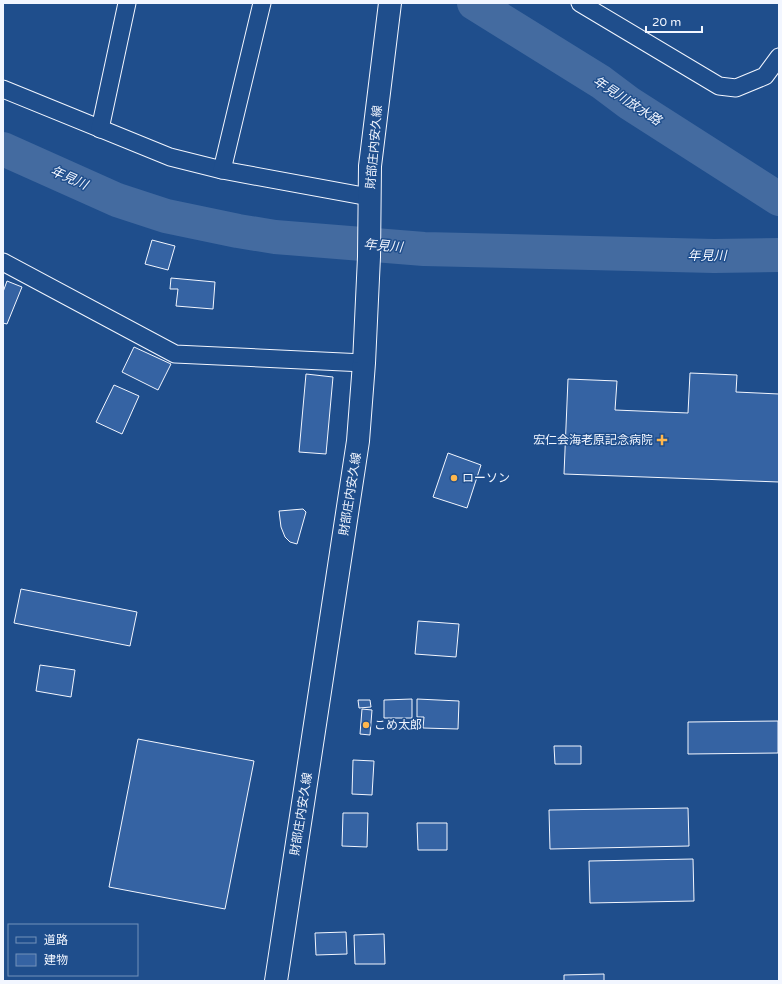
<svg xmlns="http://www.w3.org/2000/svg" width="782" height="984" font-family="'Varela Round','Noto Sans JP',sans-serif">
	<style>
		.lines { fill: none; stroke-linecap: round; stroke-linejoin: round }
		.river { stroke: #446ba0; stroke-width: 34 }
		.building { fill: #3563a3; stroke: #f2f6ff }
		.street-casing { stroke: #f2f6ff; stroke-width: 19 }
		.secondary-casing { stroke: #f2f6ff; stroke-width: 24 }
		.street { stroke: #1f4e8c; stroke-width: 17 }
		.secondary { stroke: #1f4e8c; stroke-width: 22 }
		.poi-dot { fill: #ffb74d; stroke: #1f4e8c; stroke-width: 1.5 }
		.labels { text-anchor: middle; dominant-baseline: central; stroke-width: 3; stroke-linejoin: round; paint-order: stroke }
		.street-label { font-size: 12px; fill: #f2f6ff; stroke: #1f4e8c }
		.poi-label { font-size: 12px; fill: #f2f6ff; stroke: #1f4e8c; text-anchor: start }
		.water-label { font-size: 13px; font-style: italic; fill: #f2f6ff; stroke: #1f4e8c }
	</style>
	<rect width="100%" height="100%" fill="#1f4e8c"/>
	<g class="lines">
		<!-- river -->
		<g class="river">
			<polyline points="474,3 601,82 629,103 779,199"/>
			<polyline points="3,149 117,200 166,216 238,231 275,237 424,249 714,256 779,255"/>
		</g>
	</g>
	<!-- building -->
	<g class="building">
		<polygon points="152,240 175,246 168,270 145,264"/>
		<polygon points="171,278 215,282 213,309 176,306 178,289 170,289"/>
		<polygon points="7,281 22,287 7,324 3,323 3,292"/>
		<polygon points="134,347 171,364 158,390 122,372"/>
		<polygon points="690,373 737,375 736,392 779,394 779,482 564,474 568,379 617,381 615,410 688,413"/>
		<polygon points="306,374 333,377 326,454 299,452"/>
		<polygon points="114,385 139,396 122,434 96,422"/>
		<polygon points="448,453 481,465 467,508 433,497"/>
		<polygon points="303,509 306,512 297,544 290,542 285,537 281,527 279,511"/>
		<polygon points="21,589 137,612 130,646 14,623"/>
		<polygon points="418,621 459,624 456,657 415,654"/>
		<polygon points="40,665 75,670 71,697 36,691"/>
		<polygon points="412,699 412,718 384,718 384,700"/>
		<polygon points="417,699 459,701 458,729 423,728 424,717 417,717"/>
		<polygon points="358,700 370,700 371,707 359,708"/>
		<polygon points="362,709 372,710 370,735 360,734"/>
		<polygon points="778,721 778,753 688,754 688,722"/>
		<polygon points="138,739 254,761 225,909 109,887"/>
		<polygon points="554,746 581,746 581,764 555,764"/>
		<polygon points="353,760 374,761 372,795 352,794"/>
		<polygon points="688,808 689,846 550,849 549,810"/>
		<polygon points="343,813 368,813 367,847 342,846"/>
		<polygon points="417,823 447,823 447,850 418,850"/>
		<polygon points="693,859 694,901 590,903 589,861"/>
		<polygon points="346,932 347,954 316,955 315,933"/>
		<polygon points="384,934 385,964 355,964 354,935"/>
		<polygon points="604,974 604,981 564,981 564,975"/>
	</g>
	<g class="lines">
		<!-- street casing -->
		<g class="street-casing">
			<g id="street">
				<polyline points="580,3 719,86 736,88 765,76 779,57"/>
				<polyline points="3,89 170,157 222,170 369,197"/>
				<polyline points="100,129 127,3"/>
				<polyline points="222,170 262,3"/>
				<polyline points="3,262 175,354 364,363"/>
			</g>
		</g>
		<!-- secondary casing -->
		<g class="secondary-casing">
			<polyline id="secondary" points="276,981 358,441 364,363 369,257 370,166 390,3"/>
		</g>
		<!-- street -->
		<use href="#street" class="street"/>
		<!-- secondary -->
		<use href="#secondary" class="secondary"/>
	</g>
	<!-- markers -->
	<g class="poi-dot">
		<path d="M660 434h4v4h4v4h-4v4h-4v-4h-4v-4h4z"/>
		<circle cx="454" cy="478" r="4"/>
		<circle cx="366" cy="725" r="4"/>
	</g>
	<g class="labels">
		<!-- street labels -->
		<g class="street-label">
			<text transform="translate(374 147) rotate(-85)">財部庄内安久線</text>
			<text transform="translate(350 494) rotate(-81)">財部庄内安久線</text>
			<text transform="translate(301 814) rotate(-81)">財部庄内安久線</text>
		</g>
		<!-- poi labels -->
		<g class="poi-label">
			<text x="653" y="440" text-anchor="end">宏仁会海老原記念病院</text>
			<text x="462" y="478">ローソン</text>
			<text x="374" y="725">こめ太郎</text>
		</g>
		<!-- water labels -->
		<g class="water-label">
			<text transform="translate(627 101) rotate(33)">年見川放水路</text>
			<text transform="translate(69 178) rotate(24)">年見川</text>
			<text transform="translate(383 246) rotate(5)">年見川</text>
			<text x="707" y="256">年見川</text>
		</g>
	</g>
	<!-- border -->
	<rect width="782" height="984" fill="none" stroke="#f2f6ff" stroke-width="8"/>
	<!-- legend -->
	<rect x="8" y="924" width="130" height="52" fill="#1f4e8c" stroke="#7391ba"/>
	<rect x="16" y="937" width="20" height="6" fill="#1f4e8c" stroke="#7391ba"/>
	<text x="44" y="944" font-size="12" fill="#f2f6ff">道路</text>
	<rect x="16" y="954" width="20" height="12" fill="#3563a3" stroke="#7391ba"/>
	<text x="44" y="964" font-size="12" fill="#f2f6ff">建物</text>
	<!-- scale -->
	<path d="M646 26v6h56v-6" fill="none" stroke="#f2f6ff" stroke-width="2"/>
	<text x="652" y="26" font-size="12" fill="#f2f6ff" stroke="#1f4e8c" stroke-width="3" paint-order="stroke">20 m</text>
</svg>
